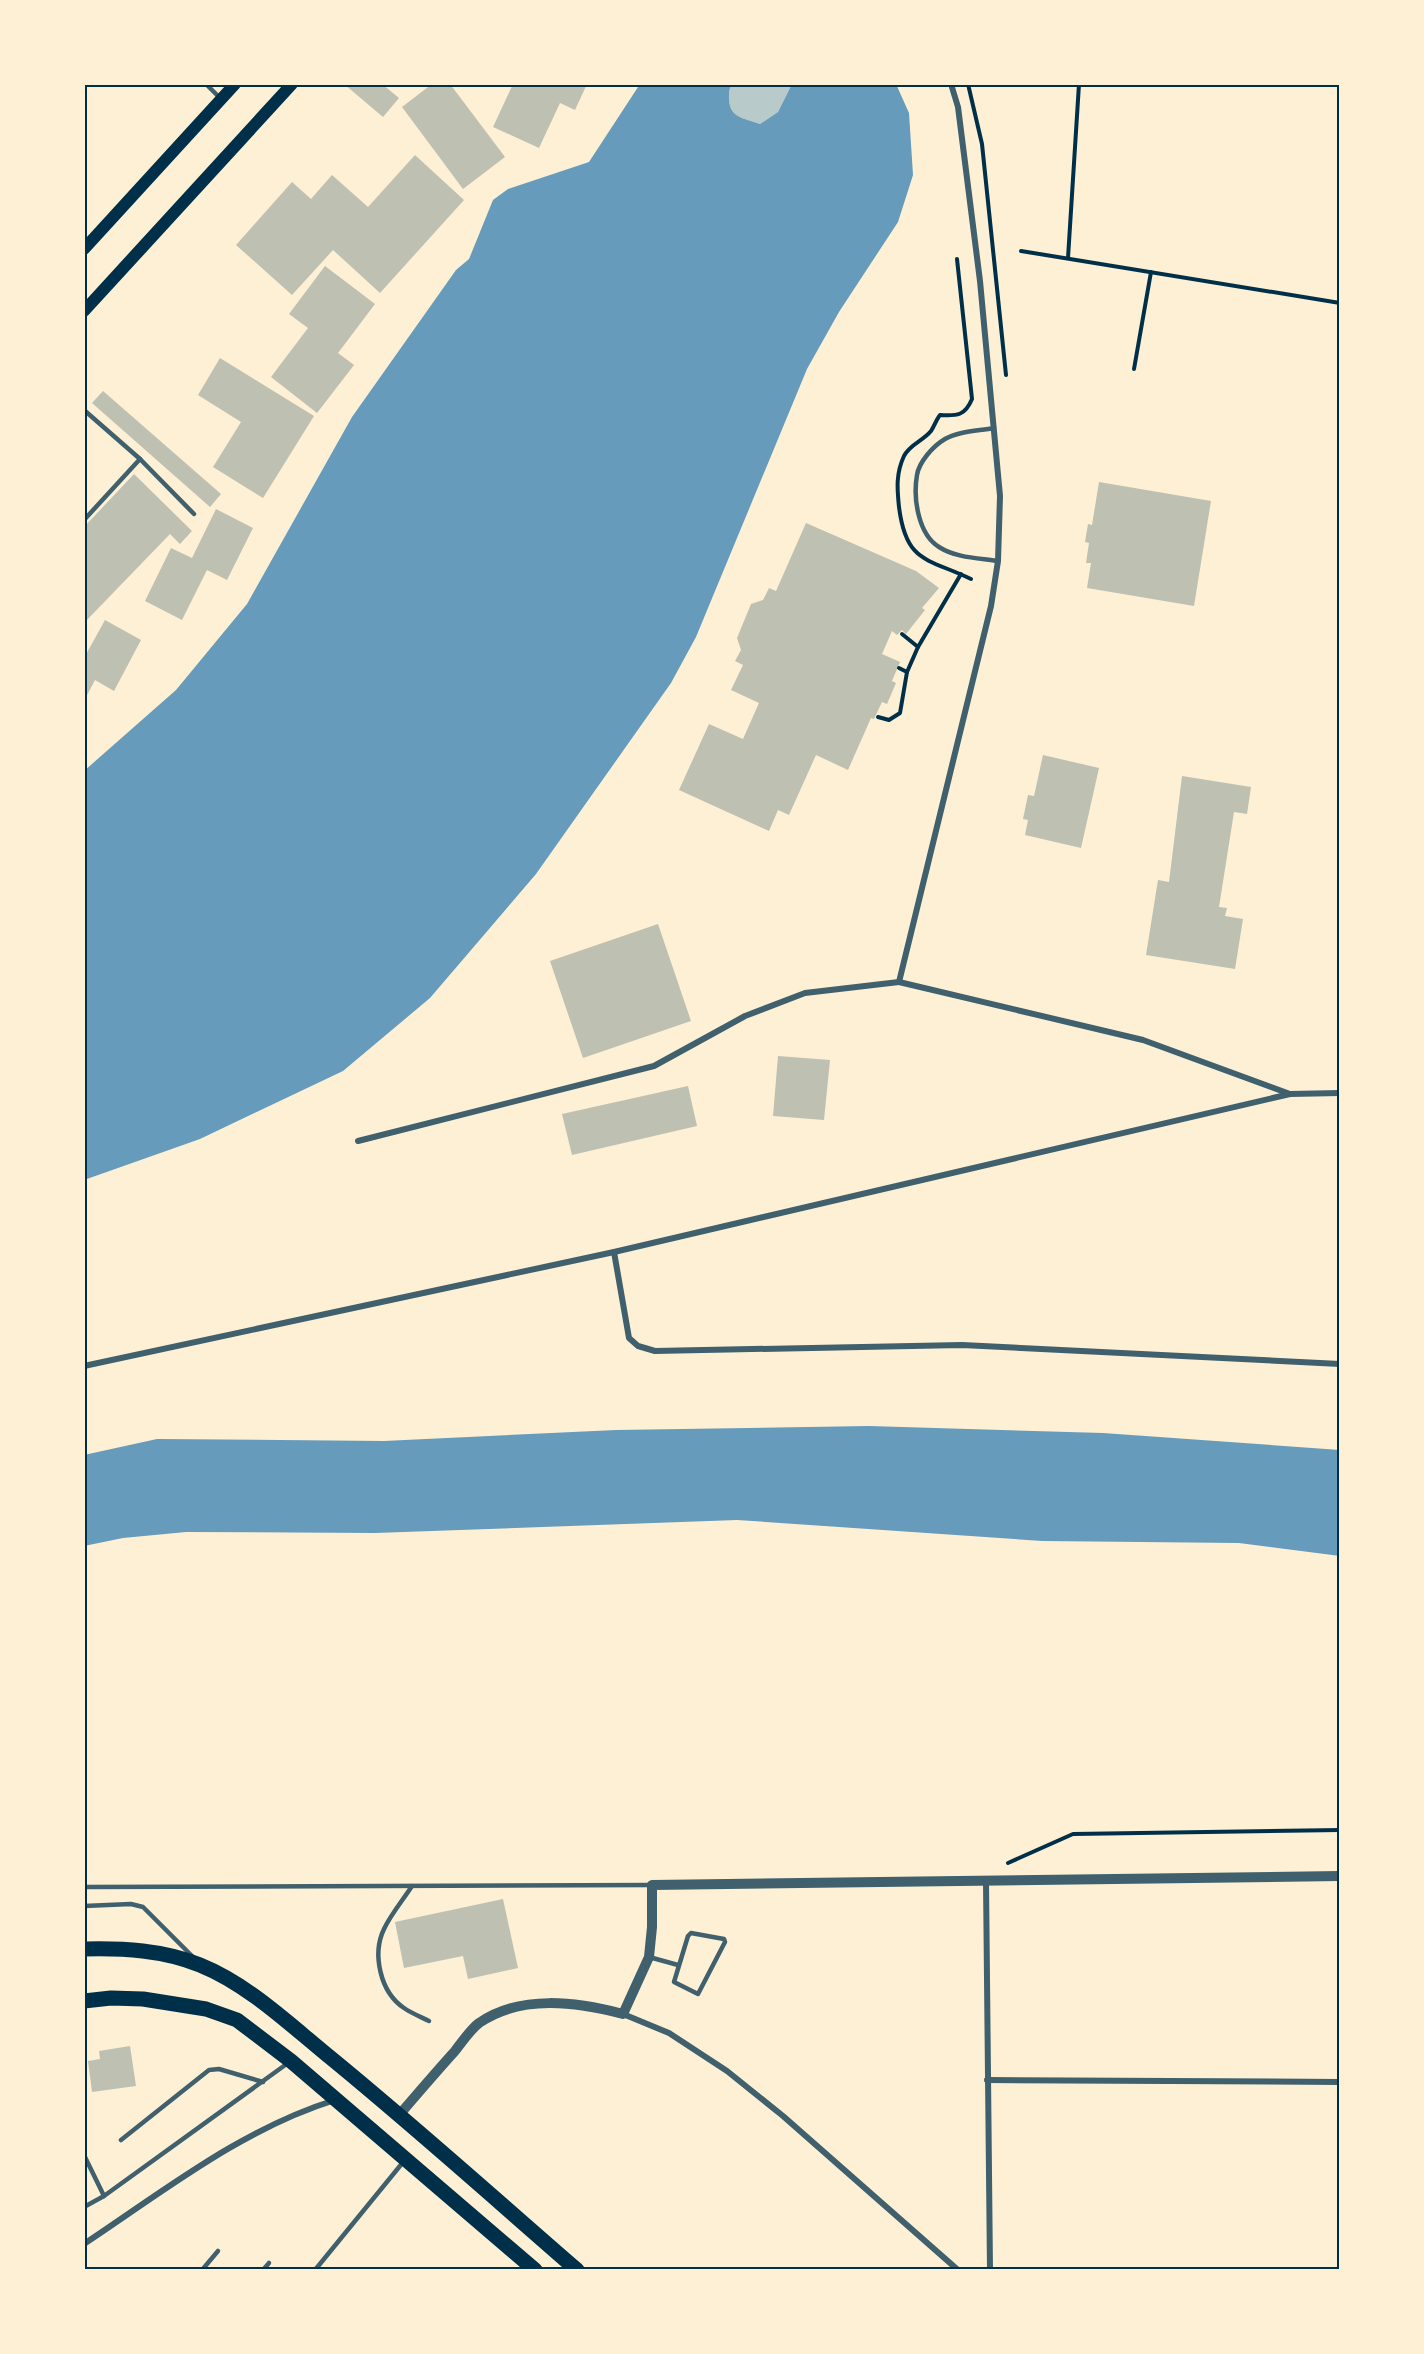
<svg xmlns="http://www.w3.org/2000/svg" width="1424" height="2354" font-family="'Titillium Web',sans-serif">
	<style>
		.green { fill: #b9caca }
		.water { fill: #669bbc }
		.building { fill: #bec0b2 }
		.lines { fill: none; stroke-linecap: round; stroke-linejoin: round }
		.path { stroke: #003049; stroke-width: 4 }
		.service { stroke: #3f606c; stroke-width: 4.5 }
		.minor { stroke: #3f606c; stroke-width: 6 }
		.tertiary { stroke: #3f606c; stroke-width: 10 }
		.secondary { stroke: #003049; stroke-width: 12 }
		.primary { stroke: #003049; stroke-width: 15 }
		.neatline { fill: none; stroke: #003049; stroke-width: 2 }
	</style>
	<rect width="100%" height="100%" fill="#fdf0d5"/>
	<!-- green -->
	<path class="green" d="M732 84H792L778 112 760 124C744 118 729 118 729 98 729 92 729 89 732 84Z"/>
	<!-- water -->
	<g class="water">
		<path d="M640 84H732C729 89 729 92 729 98 729 118 744 118 760 124L778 112 792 84H896L909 113 913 175 898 222 839 312 807 369 696 637 671 683 536 874 430 998 343 1071 200 1139 84 1180V771L176 690 247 604 352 417 456 270 469 259 493 200 508 189 589 162Z"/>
		<polygon points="869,1426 1103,1433 1340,1450 1340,1556 1239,1543 1042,1541 737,1520 375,1533 186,1532 123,1538 84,1546 84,1455 157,1439 384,1441 616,1430"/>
	</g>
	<!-- building -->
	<g class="building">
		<polygon points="344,84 382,84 399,98 383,117"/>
		<polygon points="432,84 450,84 505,157 463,189 402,107"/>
		<polygon points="513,84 531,86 587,84 575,110 560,103 539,148 493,127"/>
		<polygon points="415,155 464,200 380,293 333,250 292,295 236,245 292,182 311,199 332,175 368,207"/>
		<polygon points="325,266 375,304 338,353 354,365 317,413 271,377 308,328 289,314"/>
		<polygon points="220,358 314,416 263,498 213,467 241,422 198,395"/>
		<polygon points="103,391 221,494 210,507 92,403"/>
		<polygon points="134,474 192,531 180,544 170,534 84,623 84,527"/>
		<polygon points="1099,482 1211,501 1194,606 1087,588 1091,563 1086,563 1089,543 1085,542 1088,524 1092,525"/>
		<polygon points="216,509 253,528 227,580 207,570 182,620 145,601 171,548 192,558"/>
		<polygon points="806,523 916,571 939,588 922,608 925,610 906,634 902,630 897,635 892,631 882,654 900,662 892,681 896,683 887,704 882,702 874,719 871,718 848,770 816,755 789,815 778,810 769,831 679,790 709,724 743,739 759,703 731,690 743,665 735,661 741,650 737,638 751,604 763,600 769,588 776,591"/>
		<polygon points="105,620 141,640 114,691 95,680 84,701 84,658"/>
		<polygon points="1043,755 1099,768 1081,848 1025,835 1028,820 1023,819 1028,795 1034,796"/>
		<polygon points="1182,776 1251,787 1247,814 1234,812 1219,907 1227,908 1225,916 1243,919 1235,969 1146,955 1158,880 1169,882"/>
		<polygon points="658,924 691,1021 583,1058 550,961"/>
		<polygon points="778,1056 830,1060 824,1120 773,1116"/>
		<polygon points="688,1086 697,1126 572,1155 562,1114"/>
		<polygon points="503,1899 518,1968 468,1979 463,1956 404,1968 395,1922"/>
		<polygon points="130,2046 136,2086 92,2092 88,2061 100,2059 99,2051"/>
	</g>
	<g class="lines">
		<!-- path -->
		<g class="path">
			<polyline points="968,84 982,144 1006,375"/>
			<polyline points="1021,251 1340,303"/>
			<polyline points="1068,258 1079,84"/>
			<path d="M957 259 972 399C965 416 957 416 940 415 936 420 934 427 931 431 923 441 910 444 904 456 896 473 897 488 899 507 906 563 927 558 971 579"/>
			<polyline points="1134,369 1151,272"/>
			<polyline points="902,634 918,647"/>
			<polyline points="899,668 907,672"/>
			<polyline points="878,717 889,720 900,713 907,672 918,647 961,574"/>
			<polyline points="1008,1863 1073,1834 1340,1830"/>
		</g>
		<!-- service -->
		<g class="service">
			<polyline points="206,84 221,99"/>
			<polyline points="84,410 140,459 194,514"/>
			<path d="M994 428C978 431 959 431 945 439 933 446 919 462 917 475 913 498 918 534 939 547 956 558 979 558 998 561"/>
			<polyline points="84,520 140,459"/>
			<path d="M412 1886C403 1900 391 1914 384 1929 372 1954 380 1992 404 2008 411 2013 421 2017 429 2021"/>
			<polyline points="84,1887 652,1885"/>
			<polyline points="84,1906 131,1904 143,1907 193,1957"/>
			<polygon points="691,1933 724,1939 725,1942 698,1994 674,1982 688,1936"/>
			<polyline points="649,1957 678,1965"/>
			<polyline points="121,2140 209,2070 219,2069 263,2082"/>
			<polyline points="84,2155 104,2196"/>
			<polyline points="84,2207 104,2196 288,2063"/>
			<polyline points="202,2270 218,2251"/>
			<polyline points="263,2270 269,2263"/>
			<polyline points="315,2270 404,2161"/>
		</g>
		<!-- minor -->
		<g class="minor">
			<polyline points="899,982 1143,1040 1290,1094 1340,1093"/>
			<polyline points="358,1141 654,1066 745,1016 805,993 899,982 991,606 998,561 1000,496 980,281 958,107 951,84"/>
			<polyline points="614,1252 629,1338 638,1346 655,1351 962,1345 1340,1364"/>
			<polyline points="84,1366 614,1252 1290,1094"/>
			<polyline points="986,1881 990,2270"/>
			<polyline points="623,2014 669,2033 727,2071 783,2116 958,2270"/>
			<polyline points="987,2080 1340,2082"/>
			<path d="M84 2244C164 2191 242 2129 335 2100"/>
		</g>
		<!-- tertiary -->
		<path class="tertiary" d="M400 2114C418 2093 436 2072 455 2051 462 2042 470 2030 479 2023 521 1994 577 2002 623 2014L649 1957 652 1927V1885L1340 1876"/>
		<!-- secondary -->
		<g class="secondary">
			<polyline points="84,249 235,84"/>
			<polyline points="84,311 292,84"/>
		</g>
		<!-- primary -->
		<g class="primary">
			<path d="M84 1949C123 1948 163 1950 200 1965 247 1984 287 2022 326 2054 412 2124 494 2198 577 2270"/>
			<polyline points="84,2001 111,1998 143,1999 206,2009 237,2020 291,2061 535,2270"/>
		</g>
	</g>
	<!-- border -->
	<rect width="1424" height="2354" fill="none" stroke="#fdf0d5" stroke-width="171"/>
	<rect x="86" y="86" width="1252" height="2182" class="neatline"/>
</svg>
